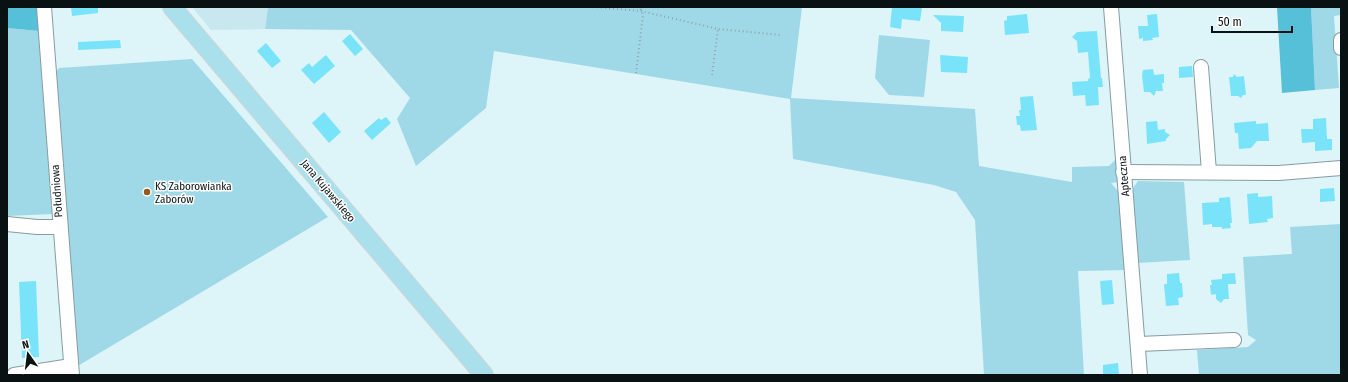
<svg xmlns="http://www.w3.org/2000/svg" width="1348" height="382" font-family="'Fira Sans Condensed',sans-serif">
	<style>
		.built { fill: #c8e7ef }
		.green { fill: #9fd9e7 }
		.forest { fill: #55c0d7 }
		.building { fill: #79e3fa }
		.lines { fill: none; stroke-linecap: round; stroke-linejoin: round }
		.minor-casing { stroke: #879ca1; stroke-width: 16 }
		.major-casing { stroke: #d3d4d5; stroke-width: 20 }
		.path { stroke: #91a2a6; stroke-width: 2; stroke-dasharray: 1 3; stroke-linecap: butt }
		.minor { stroke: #fff; stroke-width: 14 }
		.major { stroke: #a9e0ec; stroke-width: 18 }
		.poi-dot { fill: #945a18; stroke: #fff; stroke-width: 1.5 }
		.labels { text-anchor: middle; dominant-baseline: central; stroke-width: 3; stroke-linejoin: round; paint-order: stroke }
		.street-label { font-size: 11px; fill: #091113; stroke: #fff }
		.poi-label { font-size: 11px; fill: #091113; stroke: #fff; text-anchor: start }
	</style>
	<rect width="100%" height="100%" fill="#ddf4f9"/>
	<!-- built -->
	<polygon class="built" points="192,7 268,7 265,29 211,30"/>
	<!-- green -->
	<g class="green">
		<polygon points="268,7 802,7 791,98 975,109 979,166 1072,182 1072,167 1109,166 1117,158 1119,182 1111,183 1118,191 1125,270 1078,271 1084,375 984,375 975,220 956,192 934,185 793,159 790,99 494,51 486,108 416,166 397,119 410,98 351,30 265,29"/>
		<polygon points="1311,7 1341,7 1341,15 1334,16 1339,88 1315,90"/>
		<polygon points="7,28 39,31 53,214 7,216"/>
		<polygon points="879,35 930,40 924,97 889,95 875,78"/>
		<polygon points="192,59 328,217 76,367 55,73 59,68"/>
		<polygon points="1138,181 1184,182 1190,260 1137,263 1131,191"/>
		<polygon points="1341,224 1341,375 1199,375 1197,350 1248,347 1256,340 1248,335 1243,257 1292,254 1290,227"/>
	</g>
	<!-- forest -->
	<g class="forest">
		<polygon points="7,7 37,7 39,31 7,28"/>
		<polygon points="1277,7 1311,7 1315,90 1282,93"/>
	</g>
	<!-- building -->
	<g class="building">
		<polygon points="71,7 98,7 98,13 72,16"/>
		<polygon points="892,7 922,8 920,21 902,19 901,29 890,27"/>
		<polygon points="1027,14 1029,33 1005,35 1004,21 1007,20 1007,16"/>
		<polygon points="1157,14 1159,37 1152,38 1153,40 1143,41 1143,38 1139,39 1138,26 1148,26 1147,15"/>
		<polygon points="933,15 964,16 963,32 941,31 941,23"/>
		<polygon points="1097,31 1101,78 1102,78 1103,87 1098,87 1099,105 1086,106 1085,95 1073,96 1072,82 1088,81 1088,79 1090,78 1088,52 1078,53 1077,41 1072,37 1077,32"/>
		<polygon points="350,34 363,49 355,56 342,41"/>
		<polygon points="120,40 121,48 78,50 78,42"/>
		<polygon points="266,43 281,61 272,68 257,51"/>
		<polygon points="326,55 335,66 314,84 301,70 309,63 312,67"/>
		<polygon points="940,55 968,57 967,73 941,72"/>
		<polygon points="1192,66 1193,77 1179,78 1179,67"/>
		<polygon points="1153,69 1154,75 1164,74 1164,83 1162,83 1163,91 1156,91 1154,96 1150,92 1144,92 1142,75 1143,70"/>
		<polygon points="1234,74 1237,77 1244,76 1246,95 1243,95 1241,98 1238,96 1231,96 1229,77 1233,77"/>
		<polygon points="1033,96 1037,130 1021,131 1020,125 1017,125 1016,116 1020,116 1019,110 1021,110 1020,97"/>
		<polygon points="324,112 341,132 329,143 312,123"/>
		<polygon points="386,117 391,123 372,140 364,131 379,118 381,120"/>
		<polygon points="1326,118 1327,139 1332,139 1332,150 1315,151 1315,142 1302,143 1301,129 1313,129 1313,119"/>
		<polygon points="1157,121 1158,130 1165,129 1165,132 1170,135 1166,139 1166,141 1147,144 1146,122"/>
		<polygon points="1256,121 1256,124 1268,123 1269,141 1257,141 1251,148 1239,149 1238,133 1235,133 1234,123"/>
		<polygon points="1334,188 1335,201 1320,202 1320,189"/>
		<polygon points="1258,193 1258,197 1272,196 1273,218 1267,219 1268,222 1249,224 1247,194"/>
		<polygon points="1230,197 1232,223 1230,223 1231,228 1222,229 1222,227 1212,227 1212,224 1203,225 1202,203 1219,202 1219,198"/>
		<polygon points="1179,273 1180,283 1182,283 1183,297 1178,298 1179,305 1166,306 1164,284 1167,284 1167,274"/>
		<polygon points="1235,273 1236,284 1228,284 1229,299 1224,299 1221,303 1216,299 1216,294 1211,295 1210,285 1212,285 1211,280 1222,279 1222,274"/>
		<polygon points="1112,280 1114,304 1102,305 1100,281"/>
		<polygon points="36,281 39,357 22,358 19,282"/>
		<polygon points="1118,363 1119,375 1103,375 1103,365"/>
	</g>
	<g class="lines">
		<!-- minor casing -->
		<g class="minor-casing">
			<g id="minor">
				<polyline points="44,7 72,375"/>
				<polyline points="1111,7 1140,375"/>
				<polyline points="1341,40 1341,48"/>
				<polyline points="1201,67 1209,172"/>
				<polyline points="1123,172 1279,173 1341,168"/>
				<polyline points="7,224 37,227 60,227"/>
				<polyline points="1139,344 1234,340"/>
				<polyline points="14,375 71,366"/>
			</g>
		</g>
		<!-- major casing -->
		<g class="major-casing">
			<polyline id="major" points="172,7 484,375"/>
		</g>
		<!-- path -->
		<g class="path">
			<polyline points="593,7 641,11 718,29 781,35"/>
			<polyline points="636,73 643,15 640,7"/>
			<polyline points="712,75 718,29"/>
		</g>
		<!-- minor -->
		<use href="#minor" class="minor"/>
		<!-- major -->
		<use href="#major" class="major"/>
	</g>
	<!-- markers -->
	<circle class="poi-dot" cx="147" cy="192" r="4"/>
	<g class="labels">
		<!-- street labels -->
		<g class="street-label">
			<text transform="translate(1124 176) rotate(-95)">Apteczna</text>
			<text transform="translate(57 191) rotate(-94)">Południowa</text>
			<text transform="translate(328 191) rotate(50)">Jana Kujawskiego</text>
		</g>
		<!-- poi labels -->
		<g class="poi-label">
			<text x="155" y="186">KS Zaborowianka<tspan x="155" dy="13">Zaborów</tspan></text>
		</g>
	</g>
	<!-- border -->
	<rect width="1348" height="382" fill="none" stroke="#091113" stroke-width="16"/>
	<!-- north arrow -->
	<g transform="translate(28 354) rotate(346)" stroke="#ffffff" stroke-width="3" paint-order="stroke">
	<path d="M0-3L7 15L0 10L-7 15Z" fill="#091113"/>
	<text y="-6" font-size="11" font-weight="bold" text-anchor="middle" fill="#091113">N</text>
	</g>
	<!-- scale -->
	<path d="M1212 26v6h80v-6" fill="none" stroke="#091113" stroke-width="2"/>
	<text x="1218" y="26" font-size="12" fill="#091113" stroke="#ffffff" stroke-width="3" paint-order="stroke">50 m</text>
</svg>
